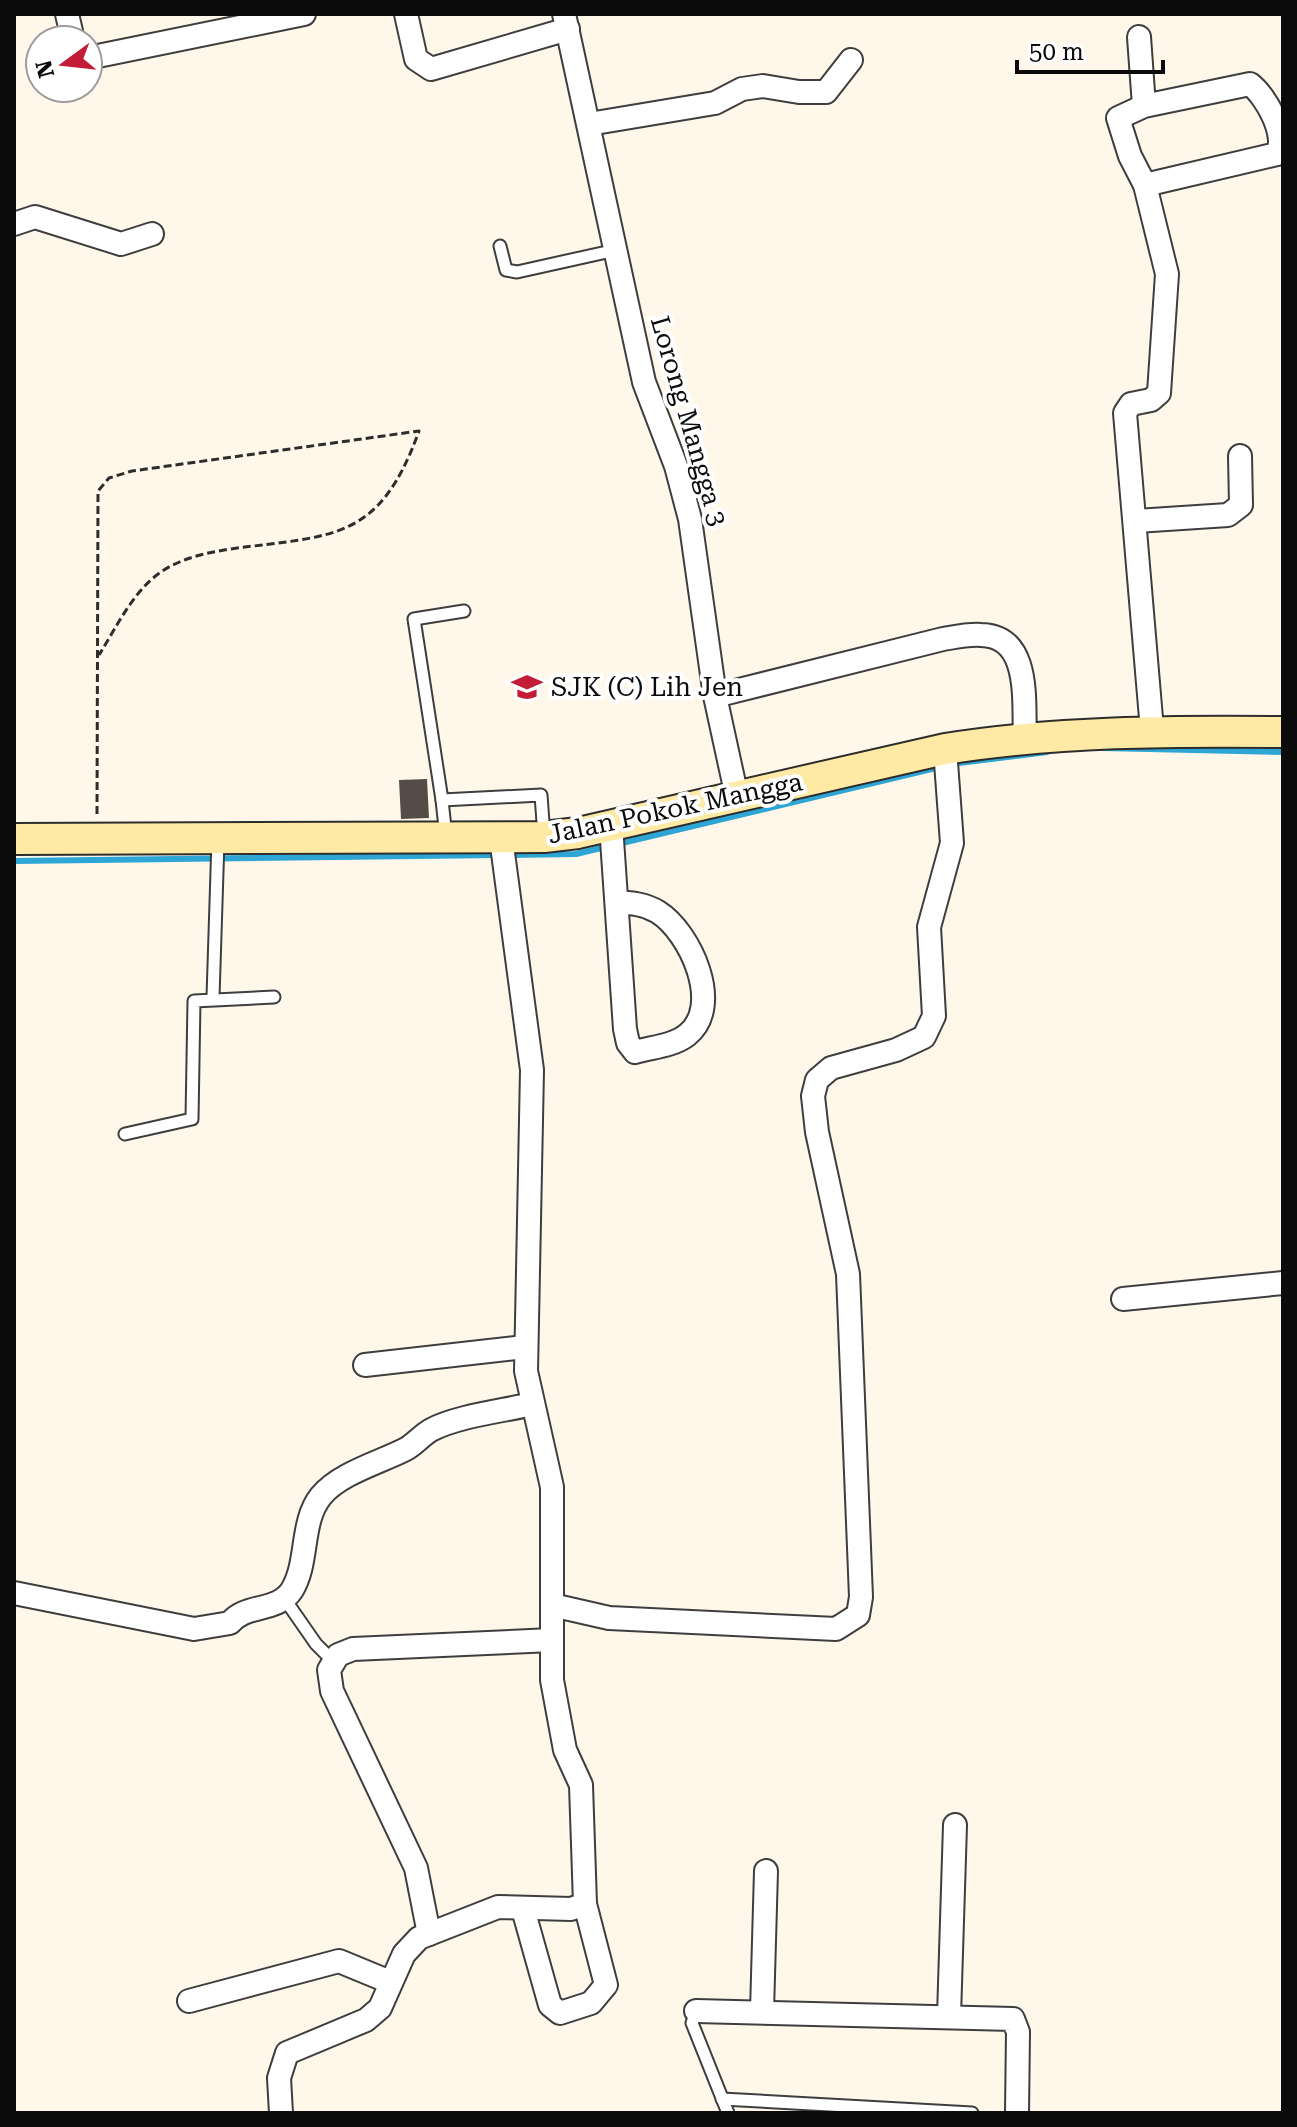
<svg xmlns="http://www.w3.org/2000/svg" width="1297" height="2127" font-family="'Roboto Serif',serif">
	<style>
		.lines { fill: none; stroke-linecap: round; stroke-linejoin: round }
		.stream { stroke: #2da6d5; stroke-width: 6 }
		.building { fill: #554b47 }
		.service-casing { stroke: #3e3e3e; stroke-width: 15 }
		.minor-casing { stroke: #3e3e3e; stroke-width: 26 }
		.secondary-casing { stroke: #2d2d2d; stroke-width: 34 }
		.path { stroke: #2d2d2d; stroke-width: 3; stroke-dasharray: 8 4; stroke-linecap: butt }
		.service { stroke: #fff; stroke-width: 11 }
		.minor { stroke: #fff; stroke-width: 22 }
		.secondary { stroke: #ffeaa5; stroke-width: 30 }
		.labels { text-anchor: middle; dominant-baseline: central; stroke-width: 8; stroke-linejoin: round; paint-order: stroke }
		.street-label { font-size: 26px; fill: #0b0b0b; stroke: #fff }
		.poi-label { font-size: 26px; fill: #0b0b0b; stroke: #fff; text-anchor: start }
	</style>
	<rect width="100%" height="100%" fill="#fff8ea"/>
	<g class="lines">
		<!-- stream -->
		<g class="stream">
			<polyline points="1102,748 1283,752"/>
			<polyline points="951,764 1047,752"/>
			<polyline points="510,855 576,854 940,767"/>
			<polyline points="14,861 498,855"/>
		</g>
	</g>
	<!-- building -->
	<polygon class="building" points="427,779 429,818 401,819 399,780"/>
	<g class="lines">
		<!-- service casing -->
		<g class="service-casing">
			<g id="service">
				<polyline points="500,246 506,270 517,272 616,250"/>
				<polyline points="464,611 414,619 442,800 541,795 544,836"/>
				<polyline points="442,800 446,837"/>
				<polyline points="213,997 218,840"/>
				<polyline points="125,1134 192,1119 194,1001 274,997"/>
				<polyline points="284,1598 316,1644 334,1662"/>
				<polyline points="696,2011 692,2023 728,2113"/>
				<polyline points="722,2099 972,2113"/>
			</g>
		</g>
		<!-- minor casing -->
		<g class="minor-casing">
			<g id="minor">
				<polyline points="67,14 73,40"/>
				<polyline points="406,14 416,59 431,69 568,29"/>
				<polyline points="564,14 644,382 676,466 690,519 715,696 737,797"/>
				<path d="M1139 37 1144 106 1118 118 1130 156 1145 185 1277 154C1288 136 1266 96 1250 84L1144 106"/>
				<polyline points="88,58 304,14"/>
				<polyline points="589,124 715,103 742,89 763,86 799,92 826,92 851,60"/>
				<polyline points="1145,185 1167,274 1159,393 1151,400 1131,404 1125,413 1152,730"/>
				<polyline points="14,224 35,217 121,244 152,234"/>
				<polyline points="1136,521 1228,515 1241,505 1240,456"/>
				<path d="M715 696 943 639C955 637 969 634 981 635 1032 636 1023 703 1025 737"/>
				<path d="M611 825 625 1029 628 1043 635 1052C652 1047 673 1046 687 1035 724 1006 690 932 658 912 645 904 631 903 617 902"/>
				<polyline points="1123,1299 1283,1283"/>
				<polyline points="365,1365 525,1347"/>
				<path d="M14 1593 194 1629 230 1623C246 1603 277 1613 292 1590 309 1562 300 1522 321 1496 340 1473 381 1462 406 1449 415 1444 422 1435 431 1430 457 1416 503 1411 532 1404"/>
				<polyline points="552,1605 609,1618 836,1629 858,1615 861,1597 848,1274 817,1132 813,1096 817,1080 831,1068 896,1050 924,1037 934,1016 929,927 952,843 945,749"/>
				<polyline points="523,1909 550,2005 560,2013 591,2003 606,1985 585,1904"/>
				<polyline points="429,1934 416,1868 332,1691 329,1670 338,1655 353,1649 552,1640"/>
				<polyline points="189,2001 339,1961 390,1982"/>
				<polyline points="696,2011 1013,2019 1018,2032 1017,2113"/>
				<polyline points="762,2011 766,1871"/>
				<polyline points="949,2016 955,1825"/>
				<polyline points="281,2113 279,2078 287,2053 366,2020 380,2008 404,1954 419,1938 498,1907 571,1909 585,1904 581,1785 565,1750 552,1680 552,1487 526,1371 532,1070 501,838"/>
			</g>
		</g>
		<!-- secondary casing -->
		<g class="secondary-casing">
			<path id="secondary" d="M14 839 544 837 578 833 945 749C1058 731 1169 731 1283 732"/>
		</g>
		<!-- path -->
		<path class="path" d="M97 814 98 491 109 478 132 471 419 431C379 542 334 535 230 549 206 553 181 558 161 572 133 591 116 628 99 655"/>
		<!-- service -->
		<use href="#service" class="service"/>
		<!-- minor -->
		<use href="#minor" class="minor"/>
		<!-- secondary -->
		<use href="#secondary" class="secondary"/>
	</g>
	<!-- icons -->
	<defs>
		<g id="school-bare" transform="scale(2.4)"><path d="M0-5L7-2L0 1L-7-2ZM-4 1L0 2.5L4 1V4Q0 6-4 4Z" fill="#c31c37" stroke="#fff" stroke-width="2.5" paint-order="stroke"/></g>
	</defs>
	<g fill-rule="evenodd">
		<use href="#school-bare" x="527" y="687"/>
	</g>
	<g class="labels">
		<!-- street labels -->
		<g class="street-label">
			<text transform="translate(689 421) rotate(74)">Lorong Mangga 3</text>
			<text transform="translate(675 808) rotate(-12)">Jalan Pokok Mangga</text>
		</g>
		<!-- poi labels -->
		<g class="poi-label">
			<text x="551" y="687">SJK (C) Lih Jen</text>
		</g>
	</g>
	<!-- border -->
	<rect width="1297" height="2127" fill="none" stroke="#0b0b0b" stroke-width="32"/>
	<!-- north arrow -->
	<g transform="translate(64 64) rotate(255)"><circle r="38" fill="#ffffff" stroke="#9d9d9d" stroke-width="2"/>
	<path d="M0-6L14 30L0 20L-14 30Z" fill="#c31c37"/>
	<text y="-12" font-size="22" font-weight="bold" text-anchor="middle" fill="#0b0b0b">N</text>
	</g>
	<!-- scale -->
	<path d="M1017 60v12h146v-12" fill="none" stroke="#0b0b0b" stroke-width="4"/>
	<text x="1029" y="60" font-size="24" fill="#0b0b0b" stroke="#ffffff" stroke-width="6" paint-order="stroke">50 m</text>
</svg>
